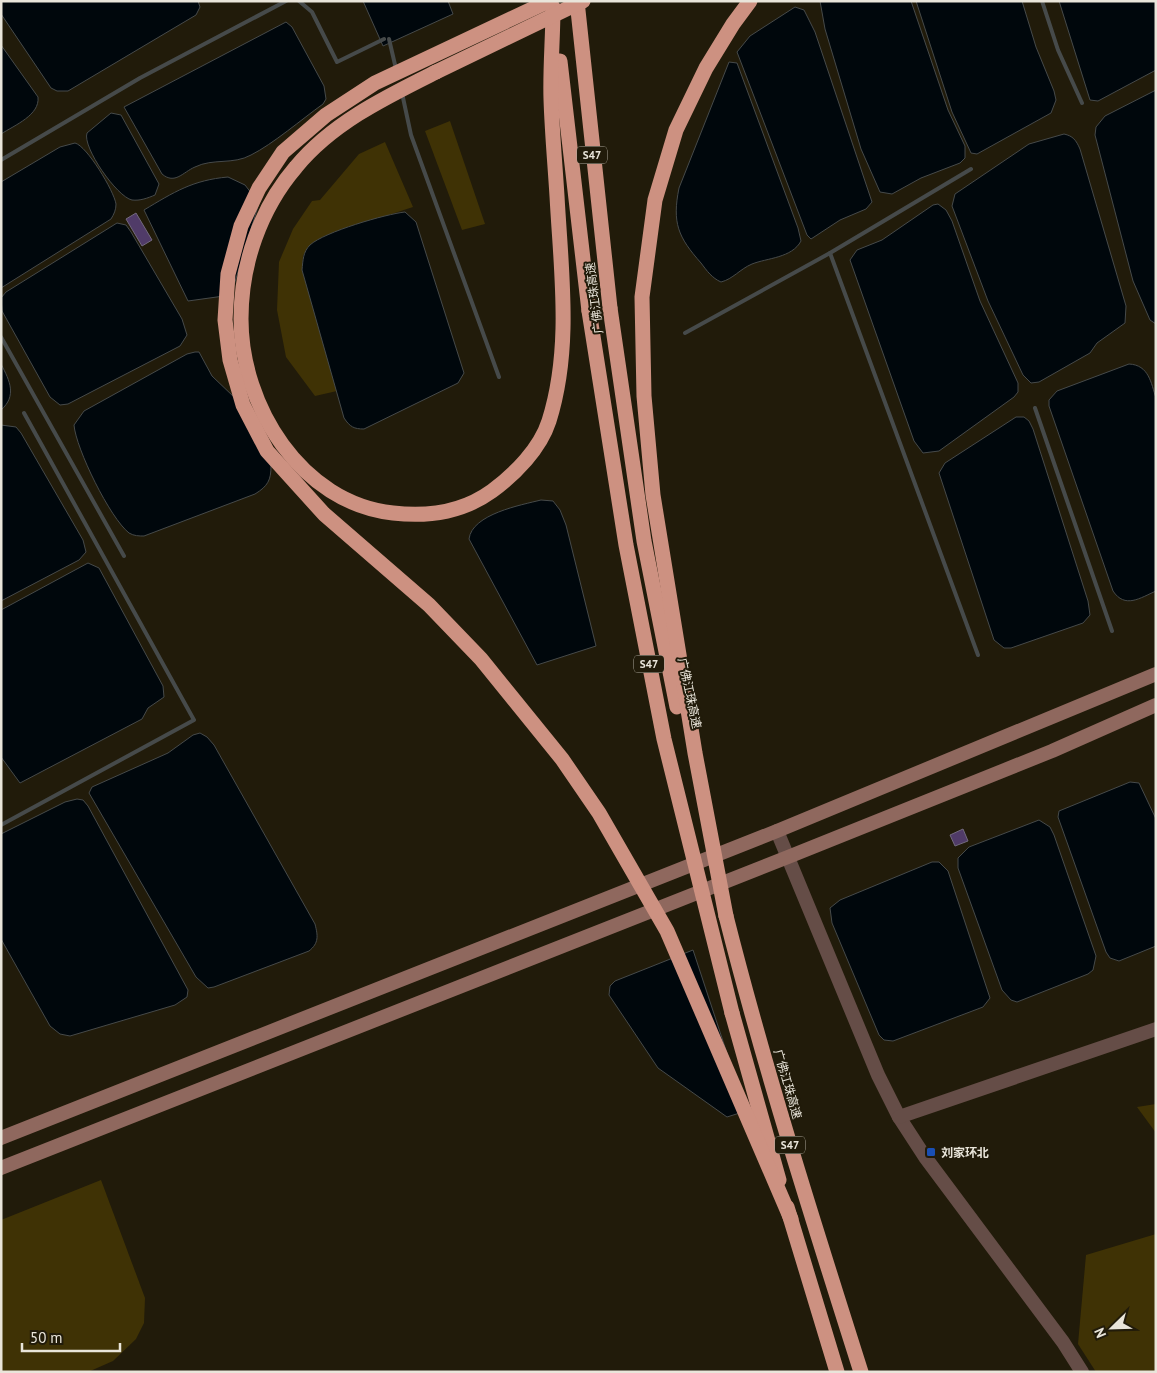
<svg xmlns="http://www.w3.org/2000/svg" width="1157" height="1373" font-family="'PT Sans','Noto Sans SC',sans-serif">
	<style>
		.green { fill: #3f3205 }
		.water { fill: #00070c; stroke: #464a4a }
		.lines { fill: none; stroke-linecap: round; stroke-linejoin: round }
		.stream { stroke: #464a4a; stroke-width: 4 }
		.building { fill: #503b68; stroke: #726a7d }
		.minor { stroke: #654d47; stroke-width: 14 }
		.secondary { stroke: #8f685e; stroke-width: 14 }
		.motorway { stroke: #cd9181; stroke-width: 15 }
		.motorway-bridge { stroke: #cd9181; stroke-width: 15 }
		.transit-dot { fill: #1a4fb4; stroke: #211b0a; stroke-width: 2 }
		.labels { text-anchor: middle; dominant-baseline: central; stroke-width: 4; stroke-linejoin: round; paint-order: stroke }
		.shield { fill: #211b0a; stroke: #ada89c; stroke-width: 1 }
		.shield-label { font-size: 11px; font-weight: bold; fill: #e9e5da }
		.street-label { font-size: 12px; fill: #e9e5da; stroke: #211b0a }
		.poi-label { font-size: 12px; font-weight: bold; fill: #e9e5da; stroke: #211b0a; text-anchor: start }
	</style>
	<rect width="100%" height="100%" fill="#211b0a"/>
	<!-- green -->
	<g class="green">
		<polygon points="450,121 485,224 462,230 425,131"/>
		<polygon points="385,142 413,207 324,236 303,255 302,270 337,391 315,396 286,357 277,310 279,262 293,229 312,201 320,200 359,154"/>
		<polygon points="1156,1104 1156,1133 1137,1107"/>
		<polygon points="101,1180 145,1298 144,1323 136,1339 113,1361 88,1372 1,1372 1,1220"/>
		<polygon points="1156,1234 1156,1372 1096,1372 1078,1344 1086,1255"/>
	</g>
	<!-- water -->
	<g class="water">
		<polygon points="1,1 198,1 200,7 196,15 68,91 57,91 51,88 1,14"/>
		<polygon points="363,1 448,1 453,14 383,46"/>
		<polygon points="820,1 911,1 948,110 965,146 965,158 960,163 921,178 892,194 880,192 861,149 825,29"/>
		<polygon points="916,1 1022,1 1036,47 1054,91 1056,100 1051,113 977,154 971,153 952,112"/>
		<polygon points="1059,1 1156,1 1156,70 1098,101 1090,100"/>
		<polygon points="795,7 804,10 815,32 872,202 866,209 840,220 811,239 807,235 737,52 750,36"/>
		<path d="M286 22 292 27 324 86 326 99 323 104C302 119 273 144 251 155 233 165 213 158 195 167 183 172 175 185 162 174L124 107Z"/>
		<path d="M1 45 38 97C40 115 15 125 1 134Z"/>
		<path d="M729 62 737 63 798 228 801 241C792 258 767 258 752 264 740 269 733 279 721 282 712 278 707 271 701 263 678 237 672 223 679 188Z"/>
		<polygon points="1156,90 1156,324 1150,320 1133,281 1095,135 1096,127 1105,116"/>
		<path d="M111 113 121 115 159 184 155 195C148 198 140 201 132 200 117 197 82 147 87 133Z"/>
		<path d="M1064 134C1073 136 1076 140 1080 149L1126 306 1125 323 1097 343 1090 353 1039 382 1031 383 1023 375 988 301 952 206 955 194 1029 144Z"/>
		<path d="M75 143C87 146 114 191 116 204 116 210 114 214 111 219L1 288V182L60 147Z"/>
		<path d="M228 177 245 185 259 203 231 295 188 301 144 210C174 192 193 180 228 177Z"/>
		<polygon points="938,204 946,210 952,221 980,301 1018,383 1018,392 1014,397 939,451 923,453 914,441 850,260 857,250 882,240 933,205"/>
		<path d="M405 212 416 222 464 373 458 383 364 429C354 429 350 427 344 418L302 270C303 260 303 252 310 245 324 232 386 214 405 212Z"/>
		<polygon points="117,223 126,225 131,232 182,319 187,335 180,346 68,404 60,405 50,397 2,311 1,298 6,292"/>
		<path d="M195 352H199L212 376 235 398 271 466C271 480 268 486 255 494L144 536C139 536 134 536 129 533 110 518 76 449 74 425L84 411 187 354Z"/>
		<path d="M1 364C10 381 17 396 1 410Z"/>
		<path d="M1129 364C1149 365 1151 383 1156 398V591C1140 598 1125 609 1113 591L1049 406V400L1057 391Z"/>
		<polygon points="1016,417 1024,417 1029,421 1033,429 1088,601 1090,615 1083,623 1011,648 1004,648 994,640 939,473 945,463"/>
		<polygon points="1,425 16,427 21,433 83,540 86,552 79,560 1,601"/>
		<path d="M541 500 553 501 560 510 566 525 596 646 537 665 469 539C472 514 521 505 541 500Z"/>
		<polygon points="88,563 99,568 163,686 164,697 148,708 142,719 20,783 1,757 1,610"/>
		<path d="M200 733 207 737 214 745 315 924C318 936 319 943 309 951L214 987 208 988 196 977 89 793 92 787 168 753 193 735Z"/>
		<polygon points="1130,782 1139,783 1156,819 1156,946 1119,961 1110,958 1106,952 1058,817 1059,811"/>
		<polygon points="77,799 83,800 88,806 188,990 187,997 175,1005 70,1036 60,1034 50,1026 1,939 1,834 65,802"/>
		<polygon points="1039,820 1050,827 1054,835 1096,956 1093,970 1088,974 1017,1002 1011,1000 1002,990 958,868 958,858 969,847"/>
		<polygon points="932,862 939,862 948,871 990,998 983,1007 893,1041 884,1040 879,1035 832,923 830,908 840,900"/>
		<polygon points="693,950 746,1111 727,1117 658,1068 609,995 610,986 615,981"/>
	</g>
	<g class="lines">
		<!-- stream -->
		<g class="stream">
			<polyline points="299,1 312,12 337,62 384,39"/>
			<polyline points="1042,1 1058,50 1082,103"/>
			<polyline points="389,39 396,69"/>
			<polyline points="402,93 411,135 499,377"/>
			<polyline points="1,160 140,78 286,1"/>
			<polyline points="830,253 978,655"/>
			<polyline points="685,333 830,253 971,169"/>
			<polyline points="1,337 124,556"/>
			<polyline points="1035,408 1112,631"/>
			<polyline points="1,825 194,720 24,413"/>
		</g>
	</g>
	<!-- building -->
	<g class="building">
		<polygon points="136,213 152,240 142,246 126,219"/>
		<polygon points="963,829 968,841 955,846 950,835"/>
	</g>
	<g class="lines">
		<!-- minor -->
		<g class="minor">
			<polyline points="777,831 878,1075 899,1117 925,1157 1063,1342 1082,1372"/>
			<polyline points="899,1117 1156,1029"/>
		</g>
		<!-- secondary -->
		<g class="secondary">
			<polyline points="1,1138 777,831 1156,674"/>
			<polyline points="1,1168 788,857 1052,751 1156,705"/>
		</g>
		<!-- motorway -->
		<g class="motorway">
			<polyline points="577,1 610,308"/>
			<polyline points="560,61 589,311"/>
			<path d="M436 72C386 97 332 123 296 167 260 209 241 264 241 319 241 406 301 503 393 513 427 517 463 512 492 491 515 474 540 449 549 421 572 348 561 271 557 196 555 164 552 131 551 99 550 68 553 38 553 7"/>
			<path d="M726 916C765 1070 813 1221 861 1372"/>
			<polyline points="732,1013 779,1180"/>
			<polyline points="787,1207 837,1372"/>
		</g>
		<!-- motorway-bridge -->
		<g class="motorway-bridge">
			<polyline points="549,1 375,83 326,115 283,152 259,188 241,226 228,274 225,320 230,360 243,405 267,451 324,514 429,605 481,659 562,759 599,813 667,931 791,1219"/>
			<polyline points="436,72 583,1"/>
			<polyline points="610,308 644,541 677,707"/>
			<polyline points="589,311 626,545 664,739 732,1013"/>
			<polyline points="726,916 695,753 653,495 644,396 642,297 655,200 676,130 706,68 733,24 750,1"/>
		</g>
	</g>
	<!-- markers -->
	<rect class="transit-dot" x="926" y="1147" width="10" height="10" rx="2.5"/>
	<g class="labels">
		<!-- shield labels -->
		<g class="shield">
			<rect x="577" y="146.5" width="30" height="17" rx="4"/>
			<rect x="634" y="655.5" width="30" height="17" rx="4"/>
			<rect x="775" y="1136.5" width="30" height="17" rx="4"/>
		</g>
		<g class="shield-label">
			<text x="592" y="155">S47</text>
			<text x="649" y="664">S47</text>
			<text x="790" y="1145">S47</text>
		</g>
		<!-- street labels -->
		<g class="street-label">
			<text transform="translate(594 298) rotate(-97)">广佛江珠高速</text>
			<text transform="translate(690 693) rotate(78)">广佛江珠高速</text>
			<text transform="translate(788 1084) rotate(74)">广佛江珠高速</text>
		</g>
		<!-- poi labels -->
		<g class="poi-label">
			<text x="941" y="1152">刘家环北</text>
		</g>
	</g>
	<!-- border -->
	<rect width="1157" height="1373" fill="none" stroke="#e9e5da" stroke-width="5"/>
	<!-- north arrow -->
	<g transform="translate(1112 1328) rotate(247)" stroke="#211b0a" stroke-width="4" paint-order="stroke">
	<path d="M0-4L9 19L0 12L-9 19Z" fill="#e9e5da"/>
	<text y="-8" font-size="14" font-weight="bold" text-anchor="middle" fill="#e9e5da">N</text>
	</g>
	<!-- scale -->
	<path d="M22 1343v8h98v-8" fill="none" stroke="#e9e5da" stroke-width="2.5"/>
	<text x="30" y="1343" font-size="15" fill="#e9e5da" stroke="#211b0a" stroke-width="4" paint-order="stroke">50 m</text>
</svg>
